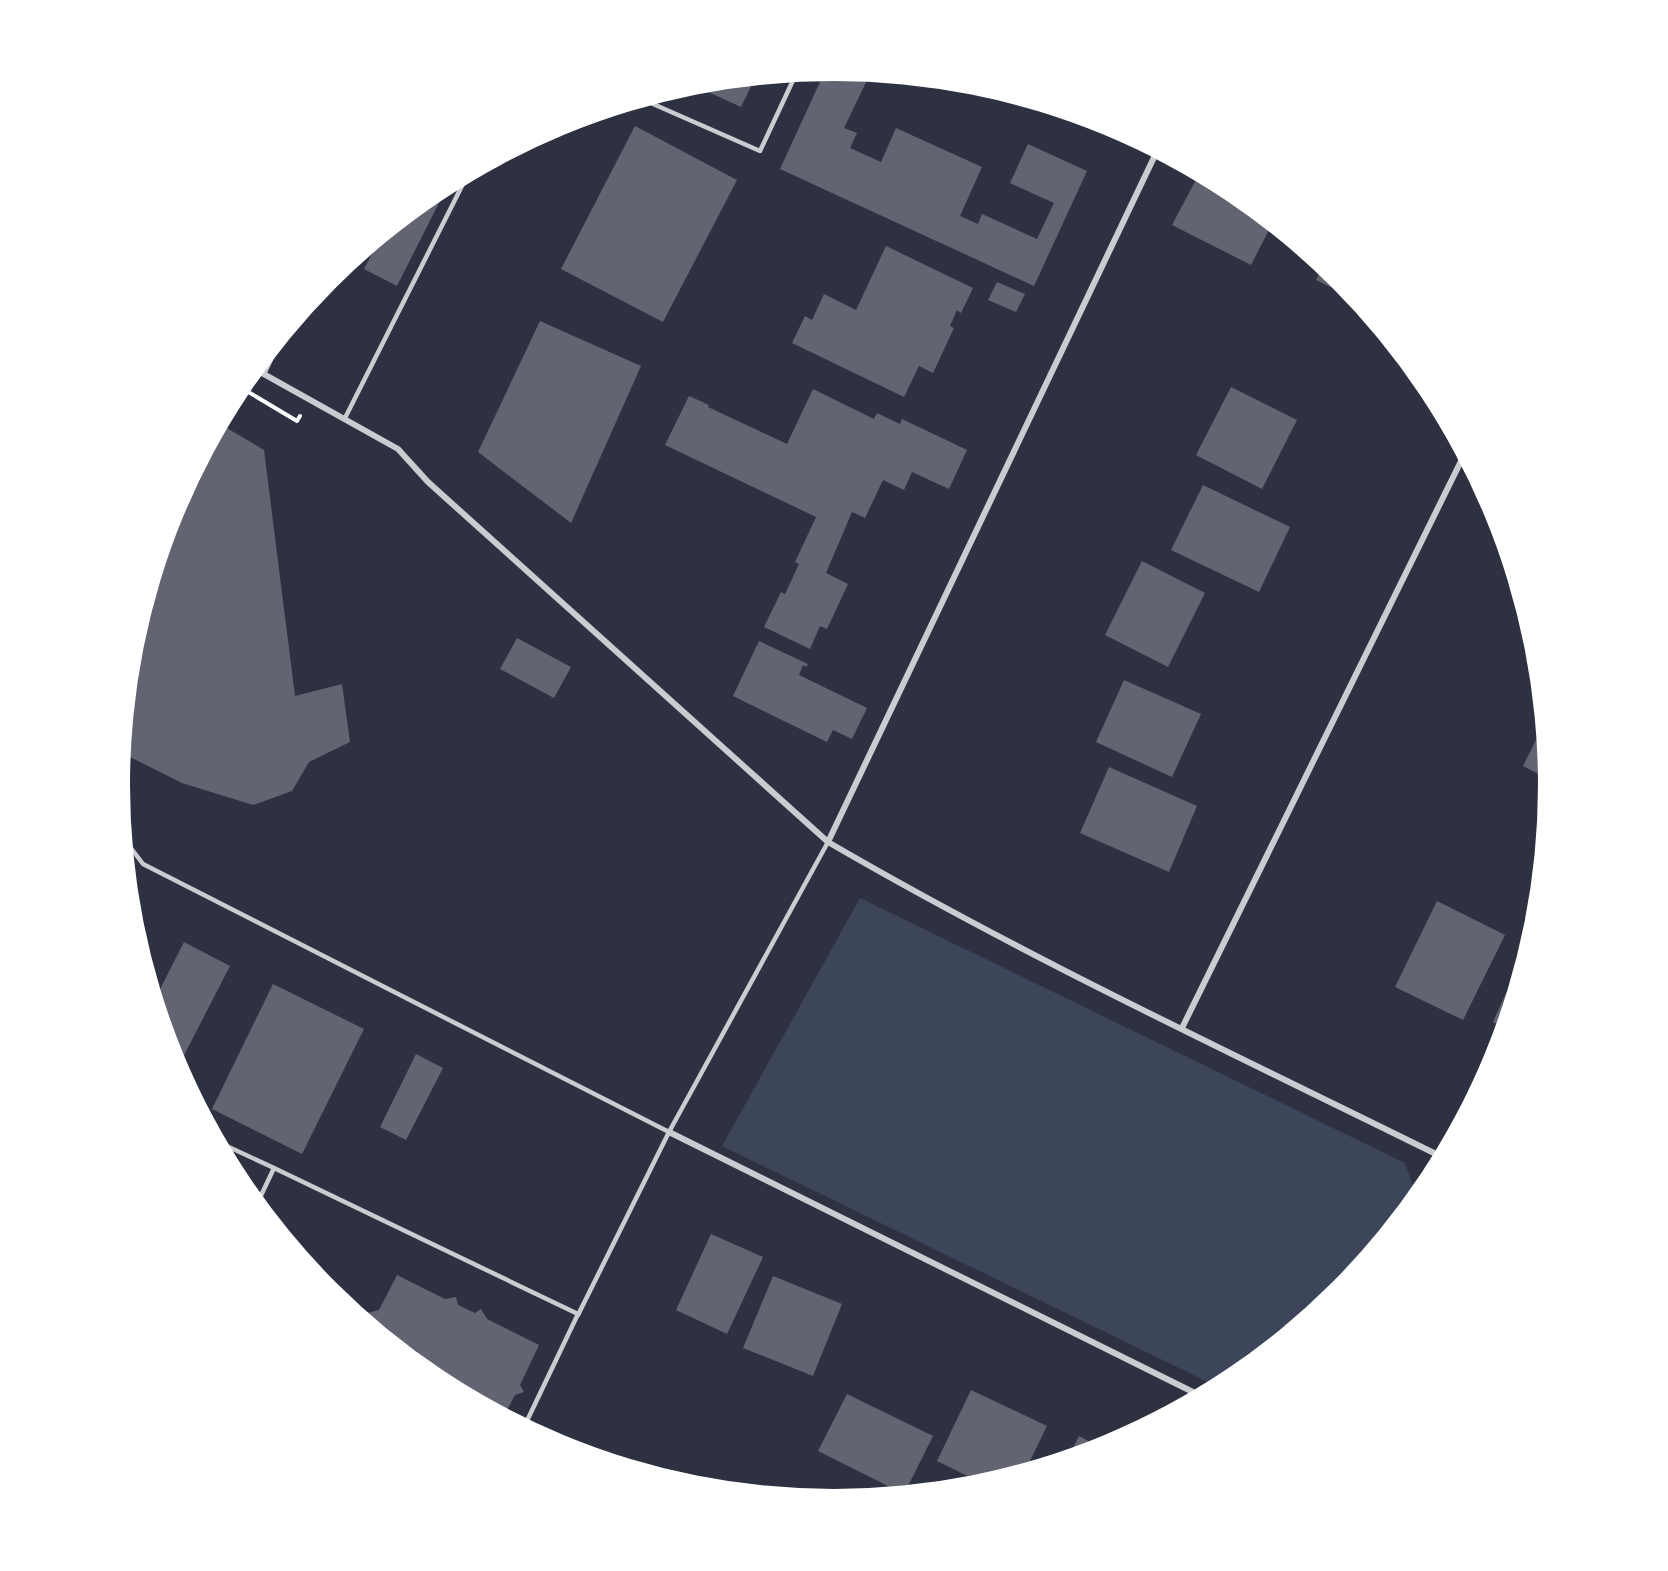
<svg xmlns="http://www.w3.org/2000/svg" width="1668" height="1571" font-family="'Golos Text',sans-serif">
	<style>
		.green { fill: #3c4559 }
		.building { fill: #626471 }
		.lines { fill: none; stroke-linecap: round; stroke-linejoin: round }
		.path { stroke: #fff; stroke-width: 4 }
		.service { stroke: #caccd0; stroke-width: 4.5 }
		.minor { stroke: #caccd0; stroke-width: 6 }
	</style>
	<rect width="100%" height="100%" fill="#2d3142"/>
	<!-- green -->
	<polygon class="green" points="860,898 1405,1163 1414,1190 1403,1214 1339,1291 1231,1380 1218,1387 722,1146"/>
	<!-- building -->
	<g class="building">
		<polygon points="825,71 870,74 844,128 857,133 850,148 881,162 896,128 982,167 960,216 978,224 982,214 1037,239 1054,203 1010,183 1028,144 1087,171 1034,286 780,169"/>
		<polygon points="755,78 741,107 693,85 695,84"/>
		<polygon points="1013,96 1022,99 1039,104 1036,109"/>
		<polygon points="635,126 737,180 663,322 561,269"/>
		<polygon points="1199,174 1232,191 1272,224 1251,265 1172,225"/>
		<polygon points="448,185 397,286 364,269 380,238 437,191"/>
		<polygon points="886,246 973,288 961,313 957,310 950,326 954,328 933,373 919,366 904,397 792,343 805,316 812,320 824,294 856,310"/>
		<polygon points="1323,266 1340,280 1355,299 1316,280"/>
		<polygon points="997,282 1025,294 1016,312 988,300"/>
		<polygon points="540,321 641,366 571,523 478,452"/>
		<polygon points="1231,387 1297,420 1262,489 1196,455"/>
		<polygon points="813,389 874,419 877,413 900,424 902,419 967,450 949,489 912,472 904,490 883,480 865,518 852,512 826,573 848,584 827,629 820,626 810,649 764,627 781,592 785,594 799,564 795,562 816,517 665,445 689,396 709,405 708,407 787,444"/>
		<polygon points="220,424 264,450 295,696 342,684 350,742 309,762 292,791 253,805 182,783 122,753 133,646 174,512"/>
		<polygon points="1203,485 1290,527 1259,592 1171,550"/>
		<polygon points="1142,561 1205,593 1168,667 1105,635"/>
		<polygon points="517,638 571,667 554,698 500,669"/>
		<polygon points="759,641 808,664 806,667 803,665 799,675 867,708 852,739 833,730 827,742 733,696"/>
		<polygon points="1124,680 1201,714 1172,777 1096,742"/>
		<polygon points="1543,726 1546,752 1548,779 1523,766"/>
		<polygon points="1109,767 1197,806 1169,872 1080,833"/>
		<polygon points="1437,901 1505,935 1463,1020 1395,987"/>
		<polygon points="184,942 230,966 178,1067 173,1059 155,999"/>
		<polygon points="1518,967 1522,969 1504,1027 1493,1022"/>
		<polygon points="273,984 364,1029 302,1154 212,1109"/>
		<polygon points="416,1054 443,1068 406,1140 380,1127"/>
		<polygon points="711,1234 763,1257 727,1334 676,1310"/>
		<polygon points="397,1275 445,1299 456,1297 458,1305 475,1313 481,1309 487,1319 539,1345 520,1385 524,1392 515,1395 504,1416 436,1380 370,1325 367,1313 379,1310"/>
		<polygon points="773,1276 842,1304 813,1376 743,1348"/>
		<polygon points="971,1390 1047,1426 1025,1471 984,1484 937,1461"/>
		<polygon points="847,1394 933,1436 904,1494 818,1451"/>
		<polygon points="1079,1436 1102,1448 1068,1458"/>
	</g>
	<g class="lines">
		<!-- path -->
		<polyline class="path" points="240,387 297,421 300,416"/>
		<!-- service -->
		<g class="service">
			<polyline points="644,100 760,151 796,74"/>
			<polyline points="327,282 345,273 350,262"/>
			<polyline points="264,374 282,337"/>
			<polyline points="345,418 468,174"/>
			<polyline points="124,839 143,864 669,1132 828,842"/>
			<polyline points="218,1142 274,1168 257,1204"/>
			<polyline points="274,1168 578,1314 524,1427"/>
			<polyline points="578,1315 669,1132"/>
		</g>
		<!-- minor -->
		<g class="minor">
			<path d="M255 369 398 449 428 482 828 842C1027 958 1236 1055 1442 1157"/>
			<polyline points="828,842 1157,151"/>
			<polyline points="1182,1028 1464,455"/>
			<polyline points="669,1132 1201,1396"/>
		</g>
	</g>
	<!-- crop -->
	<path d="M0 0H1668V1571H0ZM130 785a704 704 0 1 1 1408 0a704 704 0 1 1-1408 0Z" fill="#fff" fill-rule="evenodd"/>
</svg>
